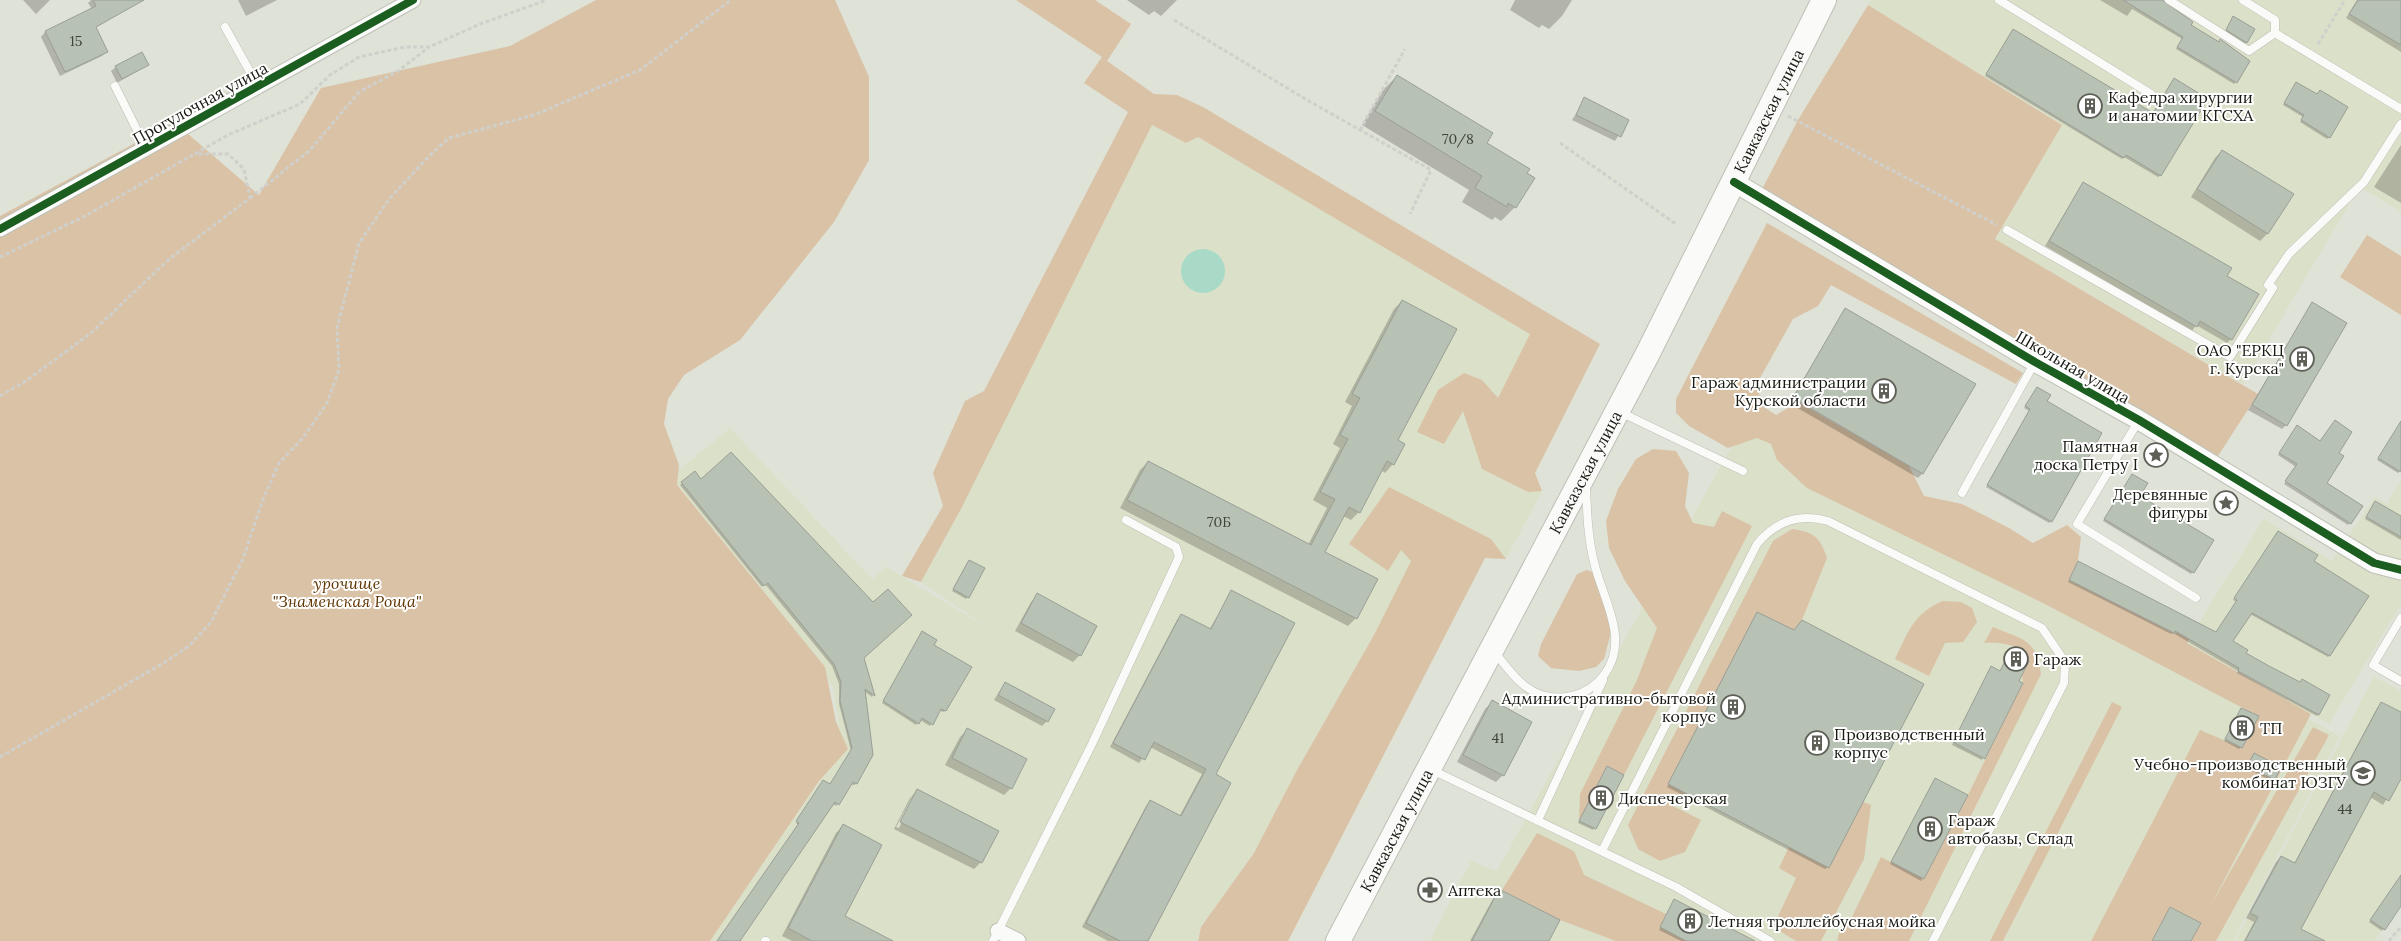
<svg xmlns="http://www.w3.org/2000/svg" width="2401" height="941" font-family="Lora,serif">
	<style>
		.built { fill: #dbe0c9 }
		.green { fill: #dac2a6 }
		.water { fill: #a8dac7 }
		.shadow { fill: #0003; fill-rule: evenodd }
		.building { fill: #b8c2b4; stroke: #9a9e96 }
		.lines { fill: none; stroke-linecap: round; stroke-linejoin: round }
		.service-casing { stroke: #bebfb6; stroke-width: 9 }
		.minor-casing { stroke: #bebfb6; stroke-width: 17 }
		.tertiary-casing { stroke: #bebfb6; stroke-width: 21 }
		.primary-casing { stroke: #bebfb6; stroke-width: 26 }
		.path { stroke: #cfd0cc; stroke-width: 3; stroke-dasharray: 4 2.5; stroke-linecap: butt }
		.service { stroke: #fafbf9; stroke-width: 8 }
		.minor { stroke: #fafbf9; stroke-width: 15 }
		.tertiary { stroke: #fafbf9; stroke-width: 19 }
		.primary { stroke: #fafbf9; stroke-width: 24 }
		.cycleway-casing { stroke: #fff; stroke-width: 11 }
		.cycleway { stroke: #1b5e20; stroke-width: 8 }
		.labels { text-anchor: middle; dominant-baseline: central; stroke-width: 4; stroke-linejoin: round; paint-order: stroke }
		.number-label { font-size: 14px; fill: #41443a }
		.poi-label { font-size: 16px; fill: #191a12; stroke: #fff; text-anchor: start }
		.street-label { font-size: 16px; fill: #191a12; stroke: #fff }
		.park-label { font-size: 16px; font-style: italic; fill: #5f3400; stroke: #fff }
	</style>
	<rect width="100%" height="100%" fill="#dfe2d6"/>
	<!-- built -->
	<g class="built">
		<polygon points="1871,0 2401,0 2401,211 2359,187 2243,384 1995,239 2061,124 1868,5"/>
		<polygon points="1152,125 1186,143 1198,137 1531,334 1498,399 1542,491 1506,559 1485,558 1374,635 1297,770 1254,853 1201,927 1198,941 703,941 842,745 833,687 666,481 730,428 872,579 886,567 993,631 921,582 962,507"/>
		<polygon points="1745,422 2340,736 2233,941 1430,941 1471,861 1497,871"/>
		<polygon points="2401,480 2401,604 2329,724 2186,643 2264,519 2332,561 2375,497 2387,504"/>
		<polygon points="2374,677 2401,691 2401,906 2374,941 2235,941"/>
	</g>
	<!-- green -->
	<g class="green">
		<polygon points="596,0 835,0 869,77 869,160 834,222 740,340 684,375 668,399 664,424 679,465 677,485 825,667 836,722 848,749 819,781 710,941 0,941 0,216 174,122 259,195 321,88 510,46"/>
		<polygon points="1016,0 1095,0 1131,24 1107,61 1154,94 1177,95 1203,107 1600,344 1535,473 1542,491 1528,492 1482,469 1463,411 1444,444 1417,432 1438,390 1464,373 1482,380 1498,398 1530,334 1198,137 1186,143 1152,125 962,507 921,582 902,576 943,506 933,473 965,401 984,391 1128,112 1084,83 1102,57"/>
		<polygon points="1868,5 2062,125 1995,239 2258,394 2218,456 2173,430 2142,418 1758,197 1798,120"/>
		<polygon points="1767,223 2023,373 2016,384 1831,285 1818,306 1793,319 1760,378 1759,404 1776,415 1798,402 1909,466 1924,496 1962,504 2009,528 2033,543 2067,525 2081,537 2078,561 2069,580 2174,633 2193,632 2187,643 2311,714 2211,905 2313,727 2329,735 2216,941 2191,941 2201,923 2171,907 2152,941 2091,941 2200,730 2242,748 2258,716 2043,603 1807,488 1777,460 1771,444 1757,438 1728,448 1689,426 1676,413 1676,399"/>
		<polygon points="2367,235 2401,256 2401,315 2340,277"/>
		<polygon points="1653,449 1676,451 1689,473 1685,506 1693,523 1714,527 1722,511 1752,526 1624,775 1607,766 1579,821 1580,794 1637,680 1657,628 1625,581 1609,548 1606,521 1618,489 1636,459"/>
		<polygon points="1389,487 1491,539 1506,559 1485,558 1288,941 1198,941 1201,927 1254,853 1297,770 1374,635 1411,561 1401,550 1388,571 1349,544"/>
		<path d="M1792 529C1814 532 1820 537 1827 558L1802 620 1708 805 1669 804 1701 820 1685 852 1660 861 1638 849 1628 825 1773 541Z"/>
		<polygon points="1587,570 1597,574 1610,607 1610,636 1604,659 1596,667 1579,671 1551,668 1538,656 1541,644 1577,574"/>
		<path d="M1943 601 1961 602 1972 608 1977 622 1963 642 1945 643 1929 676 1895 659C1908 632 1914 613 1943 601Z"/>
		<path d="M1993 627C2023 640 2036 638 2041 674L1909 941H1837L1839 933 1851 919 1881 857 1924 879 1968 795 2023 683 2022 675 2029 661 2022 657 2025 651C2011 644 2000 642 1984 643Z"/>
		<polygon points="2112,702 2122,707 2003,941 1990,941"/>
		<polygon points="1863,802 1871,805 1864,859 1821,941 1796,941 1773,927 1796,878 1779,868 1789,847"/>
		<polygon points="1537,833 1574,851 1584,875 1666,914 1660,927 1686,941 1616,941 1560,920 1502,890"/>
	</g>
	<!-- water -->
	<circle class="water" cx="1203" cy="271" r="22"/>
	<!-- shadow -->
	<g class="shadow">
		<polygon points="23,0 50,0 36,14"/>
		<polygon points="91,0 126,0 130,7 95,28 106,51 102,56 60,76 41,37 45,32 92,9 88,3"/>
		<polygon points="238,0 277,0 246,16"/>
		<polygon points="1127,0 1177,0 1161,16 1154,11 1149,15"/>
		<polygon points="1515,0 1572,0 1562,16 1549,29 1542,25 1539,28 1510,10"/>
		<polygon points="2100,0 2159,0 2189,25 2239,53 2236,82 2234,84 2176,49 2182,39 2132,9 2127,16"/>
		<polygon points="2357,0 2401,0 2401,52 2346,18"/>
		<polygon points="2232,20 2246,42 2244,44 2225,32"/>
		<polygon points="2011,32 2152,115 2206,100 2160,176 2158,177 2124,157 2122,159 1985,76"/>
		<polygon points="148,65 117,83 111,71 116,67"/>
		<polygon points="1397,76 1485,143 1515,207 1501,221 1495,217 1492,220 1462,202 1469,190 1362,125 1383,90"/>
		<polygon points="2295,86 2329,137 2327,139 2300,122 2303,117 2283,105"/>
		<polygon points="1585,99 1628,120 1615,141 1572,120"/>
		<polygon points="2401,145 2401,203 2374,187"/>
		<polygon points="2222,151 2267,234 2260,241 2191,197 2215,158"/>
		<polygon points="2083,183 2225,276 2231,339 2227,343 2196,325 2192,331 2045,246"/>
		<polygon points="1402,301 1396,441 1403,445 1393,464 1385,473 1381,470 1359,512 1351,520 1343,516 1324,553 1356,618 1348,626 1120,508 1140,470 1148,462 1308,545 1327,508 1313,500 1340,448 1333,444 1352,406 1345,402 1394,309"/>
		<polygon points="2312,304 2286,425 2282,429 2248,410"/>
		<polygon points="1846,309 1922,474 1918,478 1789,403"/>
		<polygon points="2035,390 2051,521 2049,523 1986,487 2029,411 2024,408"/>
		<polygon points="2401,422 2401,470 2398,473 2377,460"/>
		<polygon points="2295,429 2337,453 2325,483 2361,507 2348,525 2284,484 2296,467 2278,455"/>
		<polygon points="2132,475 2138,496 2193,572 2191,574 2103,521"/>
		<polygon points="682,483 862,658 873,695 872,697 864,691 872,755 856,784 854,785 850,784 836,806 832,803 739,941 718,941 798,825 796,823 821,784 830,786 851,751 839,704 839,684 832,666 765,584 762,587 680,485"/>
		<polygon points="2374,504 2401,517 2401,540 2365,519"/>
		<polygon points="2277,535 2312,561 2330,655 2328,657 2250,614 2231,642 2318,714 2317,716 2237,673 2238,671 2173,633 2171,634 2068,582 2078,563 2216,633 2237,602 2233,600"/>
		<polygon points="967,563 968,597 966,599 952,591"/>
		<polygon points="1232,591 1214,775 1147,941 1108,941 1082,927 1146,806 1150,802 1179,817 1202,774 1150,747 1139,763 1110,747 1177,620 1181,615 1209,630"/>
		<polygon points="1038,595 1080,655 1073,662 1015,631 1031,602"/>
		<polygon points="1755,616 1828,867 1825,869 1667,787"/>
		<polygon points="921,635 932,646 945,711 943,712 939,710 930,726 920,720 916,725 882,703"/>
		<polygon points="1990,670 2000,672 1982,760 1952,745"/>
		<polygon points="1005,683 1047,721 1042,726 994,700"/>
		<polygon points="1492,702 1531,722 1503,775 1496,782 1457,762 1485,709"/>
		<polygon points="2382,703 2401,714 2401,776 2383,805 2370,797 2299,929 2314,941 2244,941 2254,922 2246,918 2276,862 2281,857 2294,864 2377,708"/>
		<polygon points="2240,711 2241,747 2239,749 2224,741"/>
		<polygon points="967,730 1011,788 1004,795 945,765 960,737"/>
		<polygon points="2254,755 2279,768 2272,781 2246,768"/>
		<polygon points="1606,769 1622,775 1593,830 1578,823"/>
		<polygon points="1934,781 1967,796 1921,881 1890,864"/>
		<path d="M918 790 997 831 981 862 974 869 894 829 910 798ZM912 797H914L899 828 896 827Z"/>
		<polygon points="843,826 843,916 891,941 792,941 782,936 836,833"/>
		<polygon points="2401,876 2401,904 2382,931 2369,922"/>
		<polygon points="1499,890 1548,941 1470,941 1495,895"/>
		<polygon points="1673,903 1748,941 1681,941 1659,930"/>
	</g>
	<!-- building -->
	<g class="building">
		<polygon points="93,0 144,0 96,27 108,52 65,72 45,31 96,6"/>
		<polygon points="2123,0 2162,0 2193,22 2191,25 2219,42 2220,39 2250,61 2237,83 2177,47 2183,37"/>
		<polygon points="2358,0 2401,0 2401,45 2349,14"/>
		<polygon points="2233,16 2255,29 2247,43 2226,30"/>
		<polygon points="2013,29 2153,113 2174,78 2208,99 2161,176 2126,155 2124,158 1986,74"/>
		<polygon points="142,52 149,65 122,79 115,66"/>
		<polygon points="1397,75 1493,133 1487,143 1530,169 1527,173 1535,178 1516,208 1508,203 1507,207 1475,188 1482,176 1375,111"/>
		<polygon points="2296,82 2317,94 2320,90 2348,107 2330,138 2301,120 2304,115 2284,103"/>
		<polygon points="1584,97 1629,120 1621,137 1576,115"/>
		<polygon points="2222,150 2294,194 2268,234 2197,189"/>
		<polygon points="2083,182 2232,268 2227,276 2259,294 2232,340 2200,321 2197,327 2049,241"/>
		<polygon points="1402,300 1457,329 1398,440 1405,444 1394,465 1387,461 1360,513 1349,507 1325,552 1378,579 1357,619 1127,500 1148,461 1311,545 1335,499 1320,492 1348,439 1340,435 1360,398 1352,394"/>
		<polygon points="2312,302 2347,323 2287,426 2252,405"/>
		<polygon points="1845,308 1976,384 1923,474 1793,398"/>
		<polygon points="2037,387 2051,395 2047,401 2102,433 2052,522 1987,485 2030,409 2025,406"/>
		<polygon points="2335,420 2352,432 2339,453 2344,456 2327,483 2363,506 2351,524 2285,481 2297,464 2279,453 2297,425 2320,441"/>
		<polygon points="2401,421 2401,472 2378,458"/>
		<polygon points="731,452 873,602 888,589 912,615 864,658 875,696 865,689 873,755 857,784 853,782 839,805 835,802 740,941 717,941 799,823 796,821 823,780 830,784 852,748 840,701 841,682 834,664 768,583 764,586 681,482 695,471 701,479"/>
		<polygon points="2132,474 2148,483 2140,496 2214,540 2194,573 2104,519"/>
		<polygon points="2375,501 2401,516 2401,537 2366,517"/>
		<polygon points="2278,531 2318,555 2314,561 2369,596 2330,656 2252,613 2233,641 2248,650 2246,653 2269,666 2300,682 2302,679 2330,695 2319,715 2238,671 2239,668 2175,631 2174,633 2069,580 2078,561 2216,632 2237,600 2234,598"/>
		<polygon points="969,560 985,568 969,598 953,589"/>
		<polygon points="1231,590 1295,623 1216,774 1231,783 1148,941 1120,941 1086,923 1150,800 1181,816 1206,769 1154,742 1145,760 1113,743 1181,614 1211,629"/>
		<polygon points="1037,593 1097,626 1081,656 1021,623"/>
		<polygon points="1757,612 1794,630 1802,620 1924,684 1829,868 1668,784"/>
		<polygon points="922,631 937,640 934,645 972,667 946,711 941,709 933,725 922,718 919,724 883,701"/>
		<polygon points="2010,651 2029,661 2019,681 2023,683 1985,759 1953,742 1991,666 2000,671"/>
		<polygon points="1005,682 1055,709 1048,722 998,695"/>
		<polygon points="1492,700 1532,722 1504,776 1463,755"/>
		<polygon points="2381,702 2401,712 2401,779 2389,801 2374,792 2301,929 2325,941 2245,941 2258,917 2250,913 2281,856 2295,863"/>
		<polygon points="2241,708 2259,716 2242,748 2225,739"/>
		<polygon points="967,728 1027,759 1012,789 952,758"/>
		<polygon points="2254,753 2281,767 2275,780 2247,766"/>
		<polygon points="1607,766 1624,775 1596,829 1579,821"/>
		<polygon points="1935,778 1968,795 1924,879 1891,862"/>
		<polygon points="917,789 999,831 982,863 900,822"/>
		<polygon points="843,824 882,845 845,916 893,941 812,941 788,928"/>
		<polygon points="2401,875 2401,906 2385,930 2370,920"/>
		<polygon points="1499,889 1560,920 1549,941 1472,941"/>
		<polygon points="1674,899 1755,941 1686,941 1660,927"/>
		<polygon points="2170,907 2201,923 2191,941 2152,941"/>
	</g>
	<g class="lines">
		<!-- service casing -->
		<g class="service-casing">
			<g id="service">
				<polyline points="1999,0 2151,94"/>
				<polyline points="2169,0 2249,51 2275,33"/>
				<polyline points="2243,0 2275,20 2275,33 2401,109"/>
				<polyline points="225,27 258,86"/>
				<polyline points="115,86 146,148"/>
				<polyline points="2007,230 2230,357 2273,288 2268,285 2289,254 2364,182 2401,124"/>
				<polyline points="1620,412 1743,471"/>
				<polyline points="2139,420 2077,524 2196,598"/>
				<polyline points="1962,493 2035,362"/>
				<polyline points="2401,618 2373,665 2401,681"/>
				<path d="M1494 651C1513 676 1531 702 1566 697 1582 695 1595 687 1604 675 1630 641 1604 601 1595 566 1588 540 1587 513 1586 487"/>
				<polyline points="1432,770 1676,887 1770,941"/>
				<polyline points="1538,820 1603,680"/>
				<path d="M1602 851 1757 544C1776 521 1799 513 1828 521L2042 628 2065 662 2064 683 1933 941"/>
				<polyline points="765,941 766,941"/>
				<polyline points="993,941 1092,744 1179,557 1176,547 1126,520"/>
			</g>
		</g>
		<!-- minor casing -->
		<g class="minor-casing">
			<g id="minor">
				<polyline points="0,229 413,0"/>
				<polyline points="998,931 1018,941"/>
			</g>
		</g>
		<!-- tertiary casing -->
		<g class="tertiary-casing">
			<polyline id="tertiary" points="1734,182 2035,362 2139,420 2374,563 2401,570"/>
		</g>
		<!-- primary casing -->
		<g class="primary-casing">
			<g id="primary">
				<path id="s1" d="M1338 941 1647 355 1824 0"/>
			</g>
		</g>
		<!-- path -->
		<g class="path">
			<polyline points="1174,20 1307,100 1431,170 1410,214"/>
			<polyline points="2318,44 2345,0"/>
			<polyline points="1788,116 1997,225"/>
			<polyline points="1360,130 1405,49"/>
			<polyline points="1560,143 1676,224"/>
			<polyline points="250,198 310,150 359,92 398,71 429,47"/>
			<polyline points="0,257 85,216 228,135 300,104 330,75 359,57 405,47 429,47 480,24 547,0"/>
			<polyline points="0,396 26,381 91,333 168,260 250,198 244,169 228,154 195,154"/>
			<polyline points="0,757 162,664 189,646 211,622 243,559 262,502 279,463 302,439 327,403 339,370 337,328 359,243 390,198 430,155 449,138 534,115 640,70 731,0"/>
			<polyline points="2389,941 2401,927"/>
		</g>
		<!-- service -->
		<use href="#service" class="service"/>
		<!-- minor -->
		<use href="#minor" class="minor"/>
		<!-- tertiary -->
		<use href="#tertiary" class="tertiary"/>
		<!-- primary -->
		<use href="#primary" class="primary"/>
		<!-- cycleway casing -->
		<g class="cycleway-casing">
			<g id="cycleway">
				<polyline points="1734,182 2035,362 2139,420 2374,563 2401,570"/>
				<polyline points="0,229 413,0"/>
			</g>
		</g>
		<!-- cycleway -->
		<use href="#cycleway" class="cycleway"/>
	</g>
	<!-- icons -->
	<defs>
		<g id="building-ring" transform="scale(1.25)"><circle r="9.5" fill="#fff" stroke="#5e6057" stroke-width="1.5"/><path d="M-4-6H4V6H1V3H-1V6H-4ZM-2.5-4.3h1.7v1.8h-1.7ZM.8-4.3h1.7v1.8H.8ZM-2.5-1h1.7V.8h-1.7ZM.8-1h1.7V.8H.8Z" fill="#5e6057"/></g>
		<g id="sight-ring" transform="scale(1.25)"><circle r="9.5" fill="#fff" stroke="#5e6057" stroke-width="1.5"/><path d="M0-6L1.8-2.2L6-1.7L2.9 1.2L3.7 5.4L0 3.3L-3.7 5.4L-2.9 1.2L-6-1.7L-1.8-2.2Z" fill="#5e6057"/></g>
		<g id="university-ring" transform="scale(1.25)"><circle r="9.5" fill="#fff" stroke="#5e6057" stroke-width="1.5"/><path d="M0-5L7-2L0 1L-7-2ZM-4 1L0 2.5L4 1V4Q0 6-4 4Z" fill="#5e6057"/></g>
		<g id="pharmacy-ring" transform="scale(1.25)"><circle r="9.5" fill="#fff" stroke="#5e6057" stroke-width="1.5"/><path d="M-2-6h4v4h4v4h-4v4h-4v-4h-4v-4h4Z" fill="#5e6057"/></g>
	</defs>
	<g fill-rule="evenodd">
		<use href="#building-ring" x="2090" y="106"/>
		<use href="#building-ring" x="2302" y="359"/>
		<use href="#building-ring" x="1884" y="391"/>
		<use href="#sight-ring" x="2156" y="455"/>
		<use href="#sight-ring" x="2226" y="503"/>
		<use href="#building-ring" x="2016" y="659"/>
		<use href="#building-ring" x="1733" y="707"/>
		<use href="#building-ring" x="2242" y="728"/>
		<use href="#building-ring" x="1817" y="743"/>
		<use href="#university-ring" x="2363" y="773"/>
		<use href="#building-ring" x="1601" y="798"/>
		<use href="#building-ring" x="1930" y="829"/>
		<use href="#pharmacy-ring" x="1430" y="890"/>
		<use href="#building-ring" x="1690" y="921"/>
	</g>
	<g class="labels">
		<!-- number labels -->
		<g class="number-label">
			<text x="76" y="41">15</text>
			<text x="1458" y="139">70/8</text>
			<text x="1219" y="522">70Б</text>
			<text x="1498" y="738">41</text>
			<text x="2345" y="809">44</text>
		</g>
		<!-- poi labels -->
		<g class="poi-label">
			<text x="2108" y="97">Кафедра хирургии<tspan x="2108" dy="18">и анатомии КГСХА</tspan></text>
			<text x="2284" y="350" text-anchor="end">ОАО "ЕРКЦ<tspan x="2284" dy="18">г. Курска"</tspan></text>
			<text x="1866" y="382" text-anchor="end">Гараж администрации<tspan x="1866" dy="18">Курской области</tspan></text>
			<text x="2138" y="446" text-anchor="end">Памятная<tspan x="2138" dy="18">доска Петру I</tspan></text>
			<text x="2208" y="494" text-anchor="end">Деревянные<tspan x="2208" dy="18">фигуры</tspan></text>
			<text x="2034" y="659">Гараж</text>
			<text x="1716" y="698" text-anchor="end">Административно-бытовой<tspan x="1716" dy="18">корпус</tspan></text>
			<text x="2260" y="728">ТП</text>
			<text x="1834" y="734">Производственный<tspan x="1834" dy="18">корпус</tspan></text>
			<text x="2346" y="764" text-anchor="end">Учебно-производственный<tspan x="2346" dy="18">комбинат ЮЗГУ</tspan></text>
			<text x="1618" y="798">Диспечерская</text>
			<text x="1948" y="820">Гараж<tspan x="1948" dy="18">автобазы, Склад</tspan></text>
			<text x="1448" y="890">Аптека</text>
			<text x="1708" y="921">Летняя троллейбусная мойка</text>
		</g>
		<!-- street labels -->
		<g class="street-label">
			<text transform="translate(200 103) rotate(-29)">Прогулочная улица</text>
			<text stroke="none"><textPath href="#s1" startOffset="935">Кавказская улица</textPath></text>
			<text transform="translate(2073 367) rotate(30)">Школьная улица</text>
			<text stroke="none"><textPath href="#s1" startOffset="530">Кавказская улица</textPath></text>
			<text stroke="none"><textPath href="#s1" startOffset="125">Кавказская улица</textPath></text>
		</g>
		<!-- park labels -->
		<g class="park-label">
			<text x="347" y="583">урочище<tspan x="347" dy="18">"Знаменская Роща"</tspan></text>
		</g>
	</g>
</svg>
